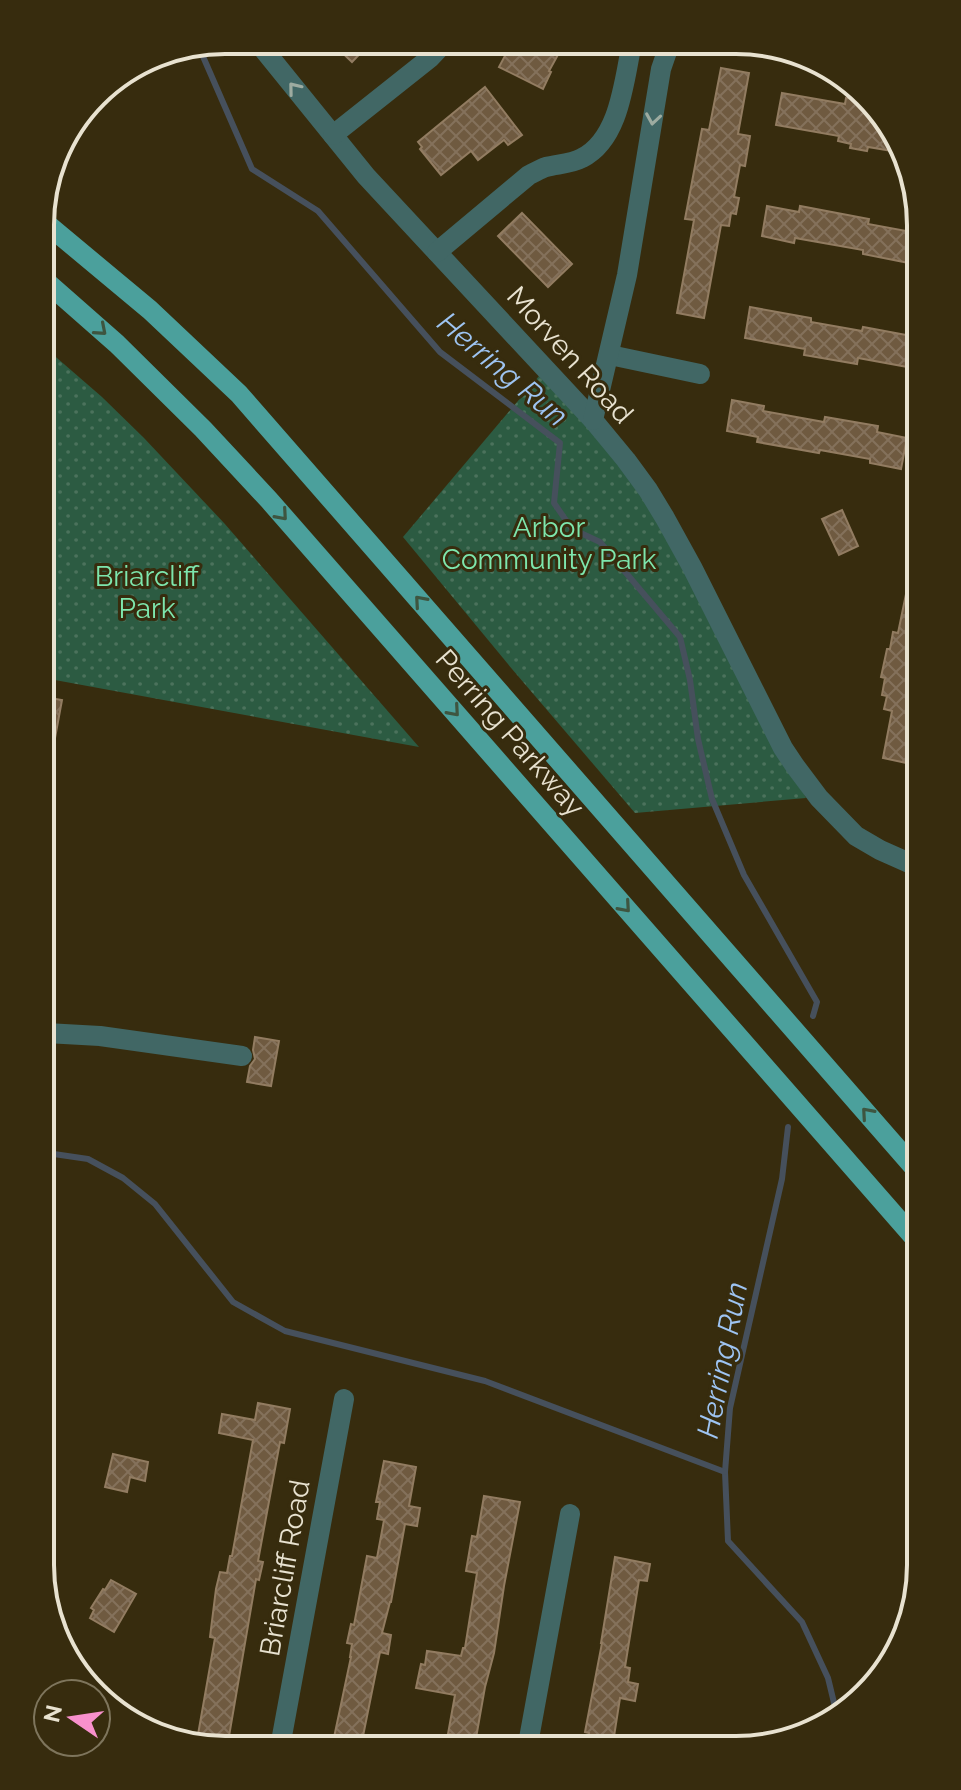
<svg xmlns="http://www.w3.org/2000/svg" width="961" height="1790" font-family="Raleway,sans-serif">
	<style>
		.park { fill: url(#park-dots) }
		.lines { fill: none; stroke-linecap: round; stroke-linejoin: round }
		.stream { stroke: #46505c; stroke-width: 6 }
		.building { fill: url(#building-cross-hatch); stroke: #927c61; stroke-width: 2 }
		.minor { stroke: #416765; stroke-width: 20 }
		.major { stroke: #4ba09c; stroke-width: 20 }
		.oneway { stroke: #9daba0 }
		.oneway2 { stroke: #3e5540 }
		.labels { text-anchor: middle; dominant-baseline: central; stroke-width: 6; stroke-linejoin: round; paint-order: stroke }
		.street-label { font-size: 28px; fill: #e8e2d0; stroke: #372c0e }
		.park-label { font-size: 28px; fill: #7de6ad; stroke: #372c0e }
		.water-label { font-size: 30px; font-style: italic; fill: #9ec4f2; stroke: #372c0e }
		.rim { fill: none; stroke: #e8e2d0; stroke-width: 4 }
	</style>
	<defs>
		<pattern id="park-dots" width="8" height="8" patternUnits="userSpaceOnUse" patternTransform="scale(2)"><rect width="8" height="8" fill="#2c5b42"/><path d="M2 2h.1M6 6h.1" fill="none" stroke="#4b725c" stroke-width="1.8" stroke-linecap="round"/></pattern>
		<pattern id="building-cross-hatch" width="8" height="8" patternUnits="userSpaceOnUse" patternTransform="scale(2)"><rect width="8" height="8" fill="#6f5a40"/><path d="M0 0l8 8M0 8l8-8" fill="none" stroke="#84715b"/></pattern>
	</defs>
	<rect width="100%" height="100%" fill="#372c0e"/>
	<!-- park -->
	<g class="park">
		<polygon points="42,345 102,397 144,438 224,523 419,747 44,678"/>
		<polygon points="539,376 641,480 725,633 806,798 635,813 512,669 403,537"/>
	</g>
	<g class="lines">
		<!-- stream -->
		<g class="stream">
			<polyline points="198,45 252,169 318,211 440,352 560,443 554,503 572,529 600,542 680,637 690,680 698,739 712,799 744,875 817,1002 813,1016"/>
			<polyline points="788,1127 782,1179 730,1408 725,1472 728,1541 802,1622 828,1678 836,1711"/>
			<polyline points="47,1153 88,1159 123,1178 155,1204 233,1302 285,1331 485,1381 725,1472"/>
		</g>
	</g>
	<!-- building -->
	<g class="building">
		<polygon points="330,41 372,41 352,62"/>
		<polygon points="520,42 565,42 549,71 551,72 543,89 499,67 507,52 513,55"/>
		<polygon points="721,68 749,73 738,134 750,136 745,166 740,165 734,197 739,198 736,214 731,213 729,226 721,225 704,318 677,313 694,220 685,219 702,129 709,130"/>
		<polygon points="485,87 522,135 508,145 504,140 478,160 471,151 441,175 420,149 422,147 418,142"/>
		<polygon points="782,93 845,104 846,98 869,101 903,153 868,147 867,151 850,148 851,144 838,141 839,136 776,125"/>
		<polygon points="767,206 799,212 800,206 869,219 868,224 912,232 912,252 909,263 863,254 863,250 795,238 794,243 762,236"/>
		<polygon points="522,213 572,264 548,287 498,236"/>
		<polygon points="750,307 811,318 811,322 862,331 863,327 912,336 913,368 858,358 857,364 804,355 805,349 745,338"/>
		<polygon points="732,400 764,406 763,411 824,422 825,417 878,426 877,432 907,438 901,469 870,463 870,459 820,450 819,453 757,442 758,437 727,431"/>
		<polygon points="842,510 858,546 839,555 822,519"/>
		<polygon points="906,594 914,595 915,744 911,764 883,758 892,711 884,709 887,696 882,695 885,678 881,677 887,649 890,649 893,632 898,633"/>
		<polygon points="44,697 62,700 53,749 45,748"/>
		<polygon points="255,1037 279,1041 271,1086 247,1082 250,1066 255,1059 253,1050"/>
		<polygon points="258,1403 290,1409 284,1443 280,1442 258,1561 263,1562 259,1580 256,1579 227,1748 200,1748 196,1746 215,1638 210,1637 216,1589 220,1572 227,1573 230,1556 232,1556 253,1440 219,1433 222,1414 255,1420"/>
		<polygon points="113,1454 148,1462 145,1481 130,1477 127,1492 105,1487"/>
		<polygon points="384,1461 416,1467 409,1506 420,1508 417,1526 405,1524 391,1602 390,1602 382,1633 391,1635 388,1654 380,1652 361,1746 332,1747 351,1657 350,1657 352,1644 347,1643 351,1624 354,1625 367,1556 377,1558 384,1520 377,1519 380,1502 376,1502"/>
		<polygon points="484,1496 520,1502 504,1586 494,1653 485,1687 476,1738 448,1734 455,1695 416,1688 421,1664 425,1665 427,1651 461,1656 463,1648 465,1648 477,1573 466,1571 472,1536 477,1537"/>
		<polygon points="615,1557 650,1564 647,1581 639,1580 625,1667 630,1668 628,1682 638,1684 635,1701 620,1698 613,1743 587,1743 589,1733 585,1732 602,1643 601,1643"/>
		<polygon points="111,1580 136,1594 114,1632 90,1618 94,1610 91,1608 103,1589 105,1590"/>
	</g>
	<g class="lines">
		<!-- minor -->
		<g class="minor">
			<polyline points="256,40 366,176 593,420 626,460 648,490 665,518 692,567 783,748 795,766 819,798 856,836 880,850 916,866"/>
			<polyline points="333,135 430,58 446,41"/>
			<path d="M437 252 529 175C534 173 540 169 546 167 557 164 571 164 582 158 620 139 624 80 632 43"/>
			<polyline points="610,355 700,374"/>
			<polyline points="593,420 627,275 661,69 670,43"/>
			<polyline points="46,1033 100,1036 242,1056"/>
			<polyline points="528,1744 570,1514"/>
			<polyline points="280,1747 344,1399"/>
		</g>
		<!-- major -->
		<g class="major">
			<polyline points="42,220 150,310 239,394 918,1172"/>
			<polyline points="42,278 117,344 203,429 269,500 918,1242"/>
		</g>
	</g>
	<!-- one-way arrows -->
	<defs><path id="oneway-chevron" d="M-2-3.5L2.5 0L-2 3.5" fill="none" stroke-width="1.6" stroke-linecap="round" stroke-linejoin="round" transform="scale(2)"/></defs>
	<g class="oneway">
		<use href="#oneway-chevron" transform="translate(294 88) rotate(-129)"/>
		<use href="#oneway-chevron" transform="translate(653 119) rotate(99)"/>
	</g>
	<g class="oneway2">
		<use href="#oneway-chevron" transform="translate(101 330) rotate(41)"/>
		<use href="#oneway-chevron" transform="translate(282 515) rotate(49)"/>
		<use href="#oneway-chevron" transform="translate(420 601) rotate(-131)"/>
		<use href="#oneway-chevron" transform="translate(454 711) rotate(49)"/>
		<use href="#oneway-chevron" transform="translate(625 907) rotate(49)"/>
		<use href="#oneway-chevron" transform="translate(867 1113) rotate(-131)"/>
	</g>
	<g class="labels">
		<!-- street labels -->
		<g class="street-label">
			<text transform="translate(570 355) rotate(48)">Morven Road</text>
			<text transform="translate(510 733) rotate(49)">Perring Parkway</text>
			<text transform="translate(285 1568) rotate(-80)">Briarcliff Road</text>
		</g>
		<!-- park labels -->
		<g class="park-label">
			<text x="549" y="527">Arbor<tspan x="549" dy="32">Community Park</tspan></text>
			<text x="147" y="576">Briarcliff<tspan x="147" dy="32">Park</tspan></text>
		</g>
		<!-- water labels -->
		<g class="water-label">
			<text transform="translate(503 369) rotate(40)">Herring Run</text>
			<text transform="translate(722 1360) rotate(-79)">Herring Run</text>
		</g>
	</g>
	<!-- crop -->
	<path d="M0 0H961V1790H0ZM225 54H736A171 171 0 0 1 907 225V1565A171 171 0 0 1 736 1736H225A171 171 0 0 1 54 1565V225A171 171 0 0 1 225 54Z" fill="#372c0e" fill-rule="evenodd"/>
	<path class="rim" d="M225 54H736A171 171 0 0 1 907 225V1565A171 171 0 0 1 736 1736H225A171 171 0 0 1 54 1565V225A171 171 0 0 1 225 54Z"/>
	<!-- north arrow -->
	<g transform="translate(72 1718) rotate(283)"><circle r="38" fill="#372c0e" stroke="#7e755c" stroke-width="2"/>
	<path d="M0-6L14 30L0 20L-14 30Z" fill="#f890cc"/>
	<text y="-12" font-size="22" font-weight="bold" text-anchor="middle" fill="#e8e2d0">N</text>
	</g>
</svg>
